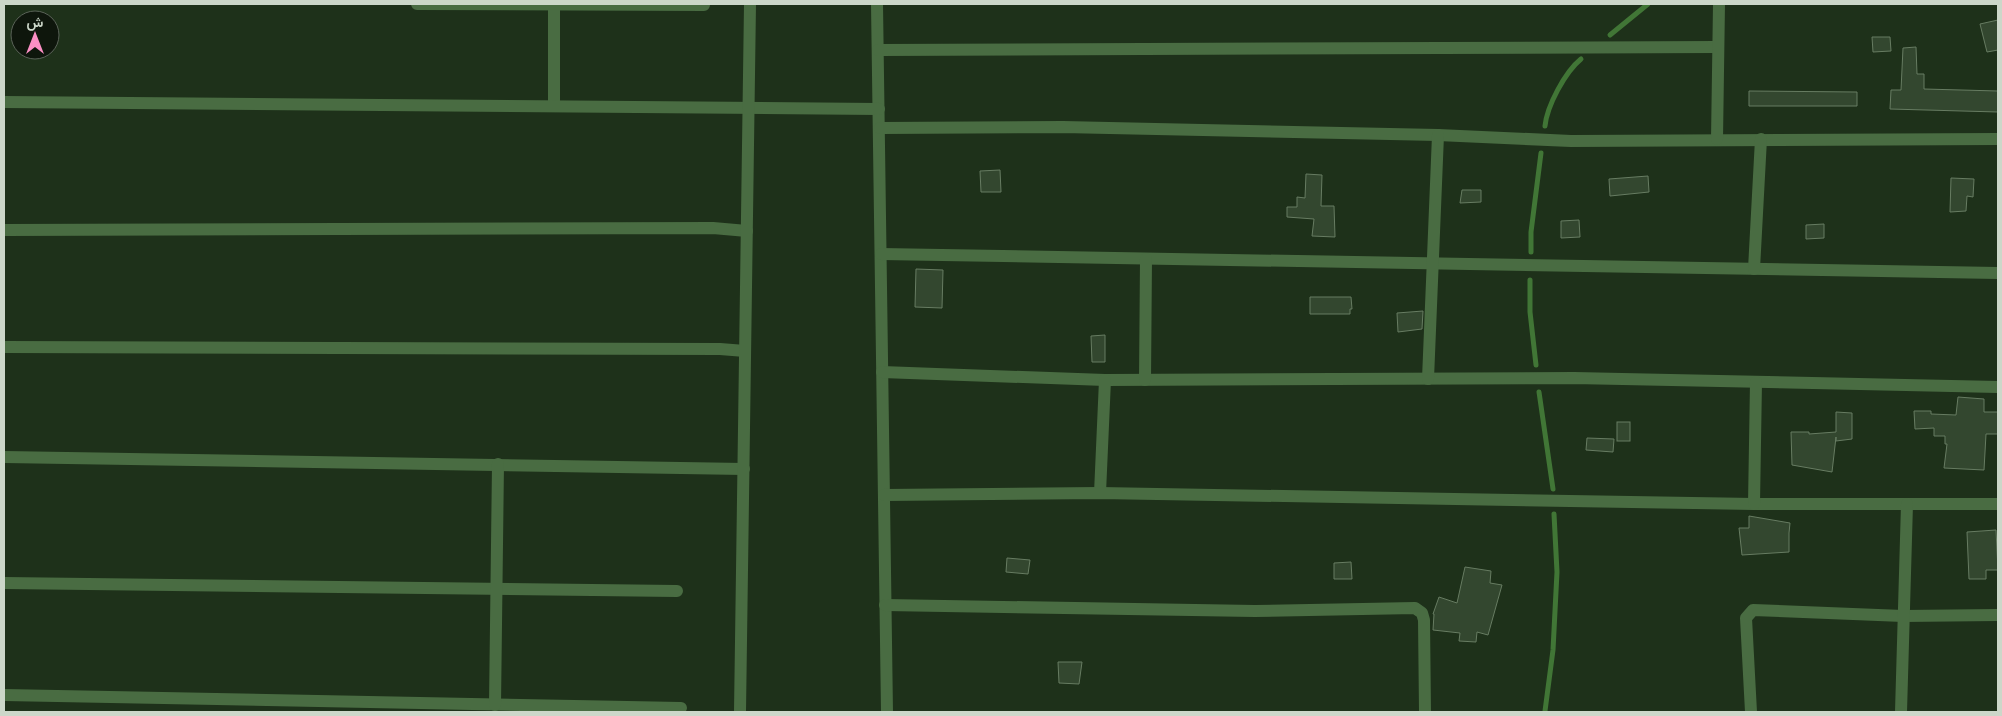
<svg xmlns="http://www.w3.org/2000/svg" width="2002" height="716" font-family="'IBM Plex Sans',Vazirmatn,sans-serif">
	<style>
		.lines { fill: none; stroke-linecap: round; stroke-linejoin: round }
		.stream { stroke: #417636; stroke-width: 5 }
		.building { fill: #33472f; stroke: #677c62 }
		.minor { stroke: #496c42; stroke-width: 12 }
	</style>
	<rect width="100%" height="100%" fill="#1e311a"/>
	<g class="lines">
		<!-- stream -->
		<g class="stream">
			<polyline points="1610,35 1648,4"/>
			<path d="M1545 126C1547 106 1565 72 1581 59"/>
			<polyline points="1531,252 1531,232 1541,153"/>
			<polyline points="1530,280 1530,312 1536,365"/>
			<polyline points="1539,392 1553,489"/>
			<polyline points="1545,711 1553,650 1557,572 1554,514"/>
		</g>
	</g>
	<!-- building -->
	<g class="building">
		<polygon points="1998,20 1998,50 1987,52 1980,24"/>
		<polygon points="1872,37 1890,37 1891,51 1873,52"/>
		<polygon points="1916,47 1917,74 1924,74 1924,89 1998,91 1998,112 1890,109 1891,90 1901,90 1903,48"/>
		<polygon points="1749,91 1857,92 1857,106 1749,106"/>
		<polygon points="1000,170 1001,192 981,192 980,171"/>
		<polygon points="1306,174 1322,175 1321,206 1334,206 1335,237 1312,236 1314,219 1287,217 1287,207 1297,207 1297,197 1305,198"/>
		<polygon points="1648,176 1649,192 1610,196 1609,179"/>
		<polygon points="1951,178 1974,179 1973,197 1967,196 1966,211 1950,212"/>
		<polygon points="1462,190 1481,190 1481,202 1460,203"/>
		<polygon points="1579,220 1580,237 1561,238 1561,221"/>
		<polygon points="1824,224 1824,238 1806,239 1806,225"/>
		<polygon points="916,269 943,270 942,308 915,307"/>
		<polygon points="1310,297 1351,297 1352,309 1350,309 1350,314 1310,314"/>
		<polygon points="1423,311 1422,329 1398,332 1397,313"/>
		<polygon points="1105,335 1105,362 1092,362 1091,336"/>
		<polygon points="1958,397 1984,399 1984,412 1998,412 1998,434 1986,434 1984,470 1944,468 1947,444 1945,444 1945,436 1934,436 1934,428 1915,429 1914,411 1931,411 1931,414 1956,415"/>
		<polygon points="1836,412 1852,413 1852,439 1836,441 1836,437 1832,472 1792,465 1791,432 1809,432 1809,434 1836,432"/>
		<rect x="1617" y="422" width="13" height="19"/>
		<polygon points="1587,438 1614,439 1613,452 1586,450"/>
		<polygon points="1749,516 1790,523 1789,533 1789,552 1742,555 1739,528 1749,528"/>
		<polygon points="1996,530 1998,570 1986,570 1986,579 1969,579 1967,532"/>
		<polygon points="1007,558 1030,560 1028,574 1006,572"/>
		<polygon points="1351,562 1352,579 1334,579 1334,563"/>
		<polygon points="1465,567 1491,571 1490,583 1502,585 1488,635 1477,632 1476,642 1459,641 1460,633 1433,630 1434,614 1433,614 1439,597 1457,603"/>
		<polygon points="1058,662 1082,662 1079,684 1059,683"/>
	</g>
	<g class="lines">
		<!-- minor -->
		<g class="minor">
			<polyline points="417,4 704,5"/>
			<polyline points="554,4 554,106"/>
			<polyline points="877,4 887,712"/>
			<polyline points="878,50 1717,47"/>
			<polyline points="4,102 879,109"/>
			<polyline points="880,128 1063,127 1438,135 1571,141 1998,139"/>
			<polyline points="1717,139 1719,4"/>
			<polyline points="4,230 713,228 747,231"/>
			<polyline points="881,254 1998,273"/>
			<polyline points="1754,269 1761,139"/>
			<polyline points="4,347 720,349 745,351"/>
			<polyline points="882,372 1105,380 1574,378 1998,387"/>
			<polyline points="1428,379 1438,135"/>
			<polyline points="1145,380 1146,259"/>
			<polyline points="4,457 744,469"/>
			<polyline points="1100,493 1105,380"/>
			<polyline points="884,495 1100,493 1754,504 1998,504"/>
			<polyline points="1754,504 1756,382"/>
			<polyline points="4,583 677,591"/>
			<polyline points="885,605 1255,611 1415,608 1422,613 1424,620 1425,712"/>
			<polyline points="4,695 681,708"/>
			<polyline points="495,705 498,464"/>
			<polyline points="740,712 750,4"/>
			<polyline points="1751,712 1746,618 1753,610 1903,616 1998,615"/>
			<polyline points="1901,712 1907,504"/>
		</g>
	</g>
	<!-- border -->
	<rect width="2002" height="716" fill="none" stroke="#ccd7c9" stroke-width="10"/>
	<!-- north arrow -->
	<g transform="translate(35 35)"><circle r="24" fill="#0e160c" stroke="#5a6358"/>
	<path d="M0-4L9 19L0 12L-9 19Z" fill="#fb8fc4"/>
	<text y="-8" font-size="14" font-weight="bold" text-anchor="middle" fill="#ccd7c9">ش</text>
	</g>
</svg>
